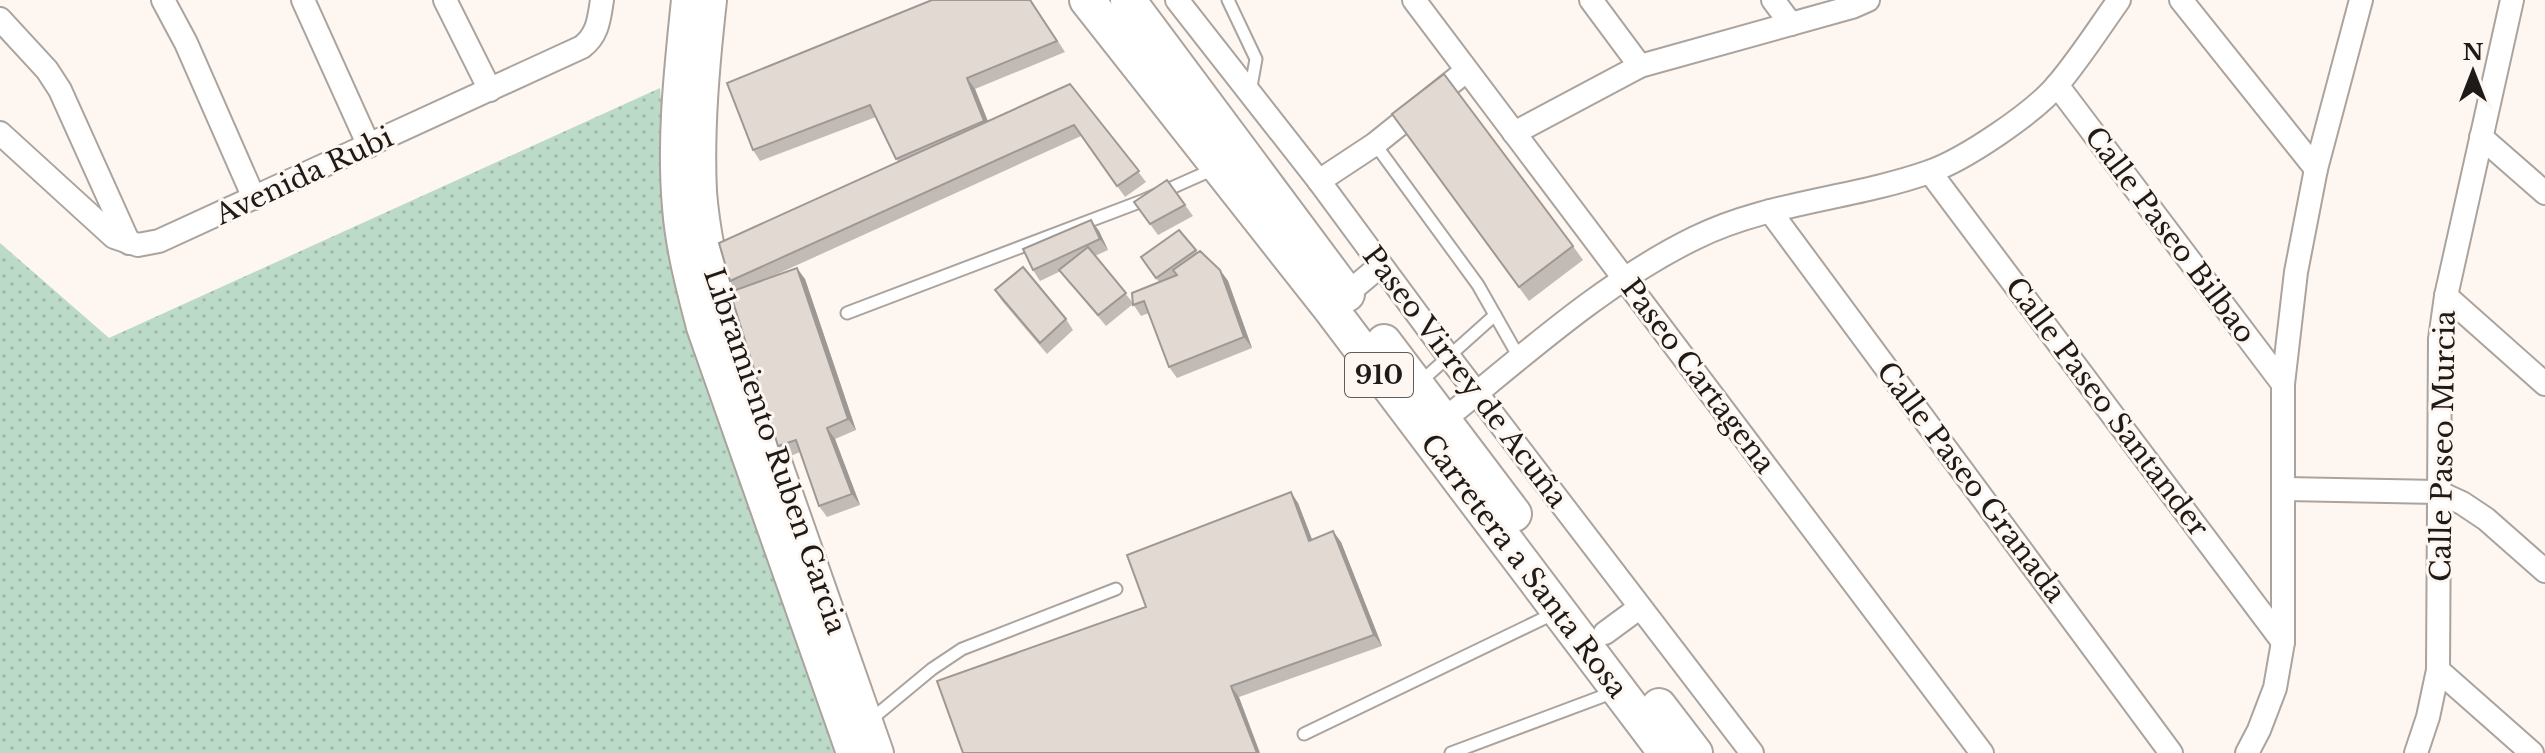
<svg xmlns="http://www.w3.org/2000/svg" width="2545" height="753" font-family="'Libre Baskerville',serif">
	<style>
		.green { fill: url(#green-dots) }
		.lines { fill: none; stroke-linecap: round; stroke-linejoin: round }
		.lane-casing { stroke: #aba39d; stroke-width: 15 }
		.street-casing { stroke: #aba39d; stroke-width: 26 }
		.secondary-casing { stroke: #aba39d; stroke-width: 34 }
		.primary-casing { stroke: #aba39d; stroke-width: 38 }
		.lane { stroke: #fff; stroke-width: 11 }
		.street { stroke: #fff; stroke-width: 22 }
		.secondary { stroke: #fff; stroke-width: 30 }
		.primary { stroke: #fff; stroke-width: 34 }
		.wall { fill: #c2bbb5 }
		.shaded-wall { fill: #9e9894 }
		.building { fill: #e2d9d3; stroke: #9e9894; stroke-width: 2 }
		.labels { text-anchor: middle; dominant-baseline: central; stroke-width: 6; stroke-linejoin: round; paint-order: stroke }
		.shield { fill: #fef6f0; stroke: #605c59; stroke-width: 2 }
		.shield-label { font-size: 26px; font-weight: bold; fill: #1d1a18 }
		.street-label { font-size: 28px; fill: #1d1a18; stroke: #fef6f0 }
	</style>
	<defs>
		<pattern id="green-dots" width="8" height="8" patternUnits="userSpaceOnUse" patternTransform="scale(2)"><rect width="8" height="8" fill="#bbdac7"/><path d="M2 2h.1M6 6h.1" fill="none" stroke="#a0baaa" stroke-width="1.8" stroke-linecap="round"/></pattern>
	</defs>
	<rect width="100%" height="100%" fill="#fef6f0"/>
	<!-- green -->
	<polygon class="green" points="660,88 675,283 835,753 0,753 0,243 109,338"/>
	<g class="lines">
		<!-- lane casing -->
		<g class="lane-casing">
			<g id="lane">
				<polyline points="1228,0 1256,59 1250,92"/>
				<polyline points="1375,144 1478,285 1520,359"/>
				<polyline points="847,313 1142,201 1214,169"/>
				<polyline points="1418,384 1495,315"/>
				<polyline points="868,722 932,669 962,649 1116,589"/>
				<polyline points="1304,734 1555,613"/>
				<polyline points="1451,753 1614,692"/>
			</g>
		</g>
		<!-- street casing -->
		<g class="street-casing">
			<g id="street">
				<polyline points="163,0 186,43 254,198"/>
				<polyline points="303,0 369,146"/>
				<polyline points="445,0 490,90"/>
				<polyline points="1177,0 1319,181 1449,357 1752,753"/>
				<polyline points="1414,0 1982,753"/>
				<polyline points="1591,0 1640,66"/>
				<polyline points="1773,0 1791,24"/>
				<polyline points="2181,0 2316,169"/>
				<polyline points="0,19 47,70 60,90 129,243"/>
				<polyline points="2057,85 2283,384"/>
				<path d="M0 133 114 237 138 245 159 241 582 47C598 35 599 19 602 0"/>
				<polyline points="1514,133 1640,66 1852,7 1868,0"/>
				<polyline points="2481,137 2545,193"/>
				<polyline points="1930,172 2283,642"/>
				<polyline points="1319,181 1375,144 1466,71"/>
				<polyline points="1770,211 2171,753"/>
				<polyline points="2446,296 2545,384"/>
				<polyline points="1337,302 1380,266"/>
				<path d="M1435 427C1518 361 1599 285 1695 238 1768 202 1852 199 1929 172 1964 160 2034 113 2058 84 2080 58 2099 28 2119 0"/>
				<polyline points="2283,489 2438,492 2462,503 2486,519 2545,571"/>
				<polyline points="1605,633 1639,608"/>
				<polyline points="2438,670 2532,753"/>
				<polyline points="2247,753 2259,730 2275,688 2283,642 2283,384 2296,272 2316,169 2361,0"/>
				<polyline points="2416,753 2428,717 2438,670 2440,339 2446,296 2512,0"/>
			</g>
		</g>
		<!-- secondary casing -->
		<g class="secondary-casing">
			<g id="secondary">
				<path d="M687 0C680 69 672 138 678 207 681 248 692 288 702 327L852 753"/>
				<path d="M711 0C704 63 698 129 701 192 704 231 713 270 722 308L878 753"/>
			</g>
		</g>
		<!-- primary casing -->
		<g class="primary-casing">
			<g id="primary">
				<polyline points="1087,0 1330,308 1666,753"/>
				<polyline points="1128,0 1347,294"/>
				<polyline points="1384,342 1514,514"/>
				<polyline points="1659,706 1695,753"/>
			</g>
		</g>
		<!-- lane -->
		<use href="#lane" class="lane"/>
		<!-- street -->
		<use href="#street" class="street"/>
		<!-- secondary -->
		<use href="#secondary" class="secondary"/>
		<!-- primary -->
		<use href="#primary" class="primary"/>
	</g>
	<!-- wall -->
	<g class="wall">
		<polygon points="1031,0 1065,52 975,89 988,121 1070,84 1146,182 1125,197 1081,136 762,281 805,279 856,430 835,439 860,505 827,517 819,506 800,452 786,458 778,446 736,290 730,281 898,162 876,117 760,161 753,150"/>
		<polygon points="1392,114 1573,246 1583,260 1529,301"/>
		<polygon points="1167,180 1193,216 1158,235 1134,202"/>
		<polygon points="1091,220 1099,231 1108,250 1095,256 1133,303 1159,282 1141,257 1179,230 1198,253 1220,270 1228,281 1252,348 1177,378 1169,367 1149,313 1141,316 1133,304 1106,326 1061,271 1040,281 1033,270"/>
		<polygon points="995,290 1066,319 1073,330 1047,354 1002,301"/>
		<polygon points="1298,503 1312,540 1341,542 1382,646 1239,697 1146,607"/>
	</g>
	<!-- shaded-wall -->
	<g class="shaded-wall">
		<polygon points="967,78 975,89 992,132 984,121"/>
		<polygon points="1091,220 1099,231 1108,250 1100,239"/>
		<polygon points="797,268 805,279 856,430 848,419"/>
		<polygon points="1220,270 1228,281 1252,348 1244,337"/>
		<polygon points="827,428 835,439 860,505 852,494"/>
		<polygon points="1291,492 1298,503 1317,552 1309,541"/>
		<polygon points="1333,531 1341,542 1382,646 1374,635"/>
		<polygon points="1231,686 1239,697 1260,753 1257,753"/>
	</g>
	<!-- building -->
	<g class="building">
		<polygon points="932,0 1030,0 1057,41 967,78 984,121 896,159 870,105 753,150 727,83"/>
		<polygon points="1444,74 1573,246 1519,287 1392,114"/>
		<polygon points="1070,84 1139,171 1117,186 1074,125 730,281 719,243"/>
		<polygon points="1167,180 1185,205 1150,224 1134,202"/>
		<polygon points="1091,220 1100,239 1033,270 1023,249"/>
		<polygon points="1179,230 1196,250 1156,278 1141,257"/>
		<polygon points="1088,247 1126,293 1098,315 1059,270"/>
		<polygon points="1200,251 1220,270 1244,337 1169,367 1144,301 1133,305 1132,293 1177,275 1173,270"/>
		<polygon points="1023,267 1066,319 1040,343 995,290"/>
		<polygon points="797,268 848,419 827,428 852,494 819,506 796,440 778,446 730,292"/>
		<polygon points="1291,492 1309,541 1333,531 1374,635 1231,686 1257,753 963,753 937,681 1146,607 1127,555"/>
	</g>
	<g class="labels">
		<!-- shield labels -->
		<rect class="shield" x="1345" y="353" width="68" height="44" rx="6"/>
		<g class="shield-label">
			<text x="1379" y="375">910</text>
		</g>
		<!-- street labels -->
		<g class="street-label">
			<text transform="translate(304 176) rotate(-25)">Avenida Rubi</text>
			<text transform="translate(2170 235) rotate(53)">Calle Paseo Bilbao</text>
			<text transform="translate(1698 376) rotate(53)">Paseo Cartagena</text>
			<text transform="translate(1465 377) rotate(53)">Paseo Virrey de Acuña</text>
			<text transform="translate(2107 407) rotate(53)">Calle Paseo Santander</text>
			<text transform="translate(2443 446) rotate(-89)">Calle Paseo Murcia</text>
			<text transform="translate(775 451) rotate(71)">Libramiento Ruben Garcia</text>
			<text transform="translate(1971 482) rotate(53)">Calle Paseo Granada</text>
			<text transform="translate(1524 566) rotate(53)">Carretera a Santa Rosa</text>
		</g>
	</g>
	<!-- north arrow -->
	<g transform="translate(2473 72)" stroke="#fef6f0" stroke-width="6" paint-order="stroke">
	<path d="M0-6L14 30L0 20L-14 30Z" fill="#1d1a18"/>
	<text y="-12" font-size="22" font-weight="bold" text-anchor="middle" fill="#1d1a18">N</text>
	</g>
</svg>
